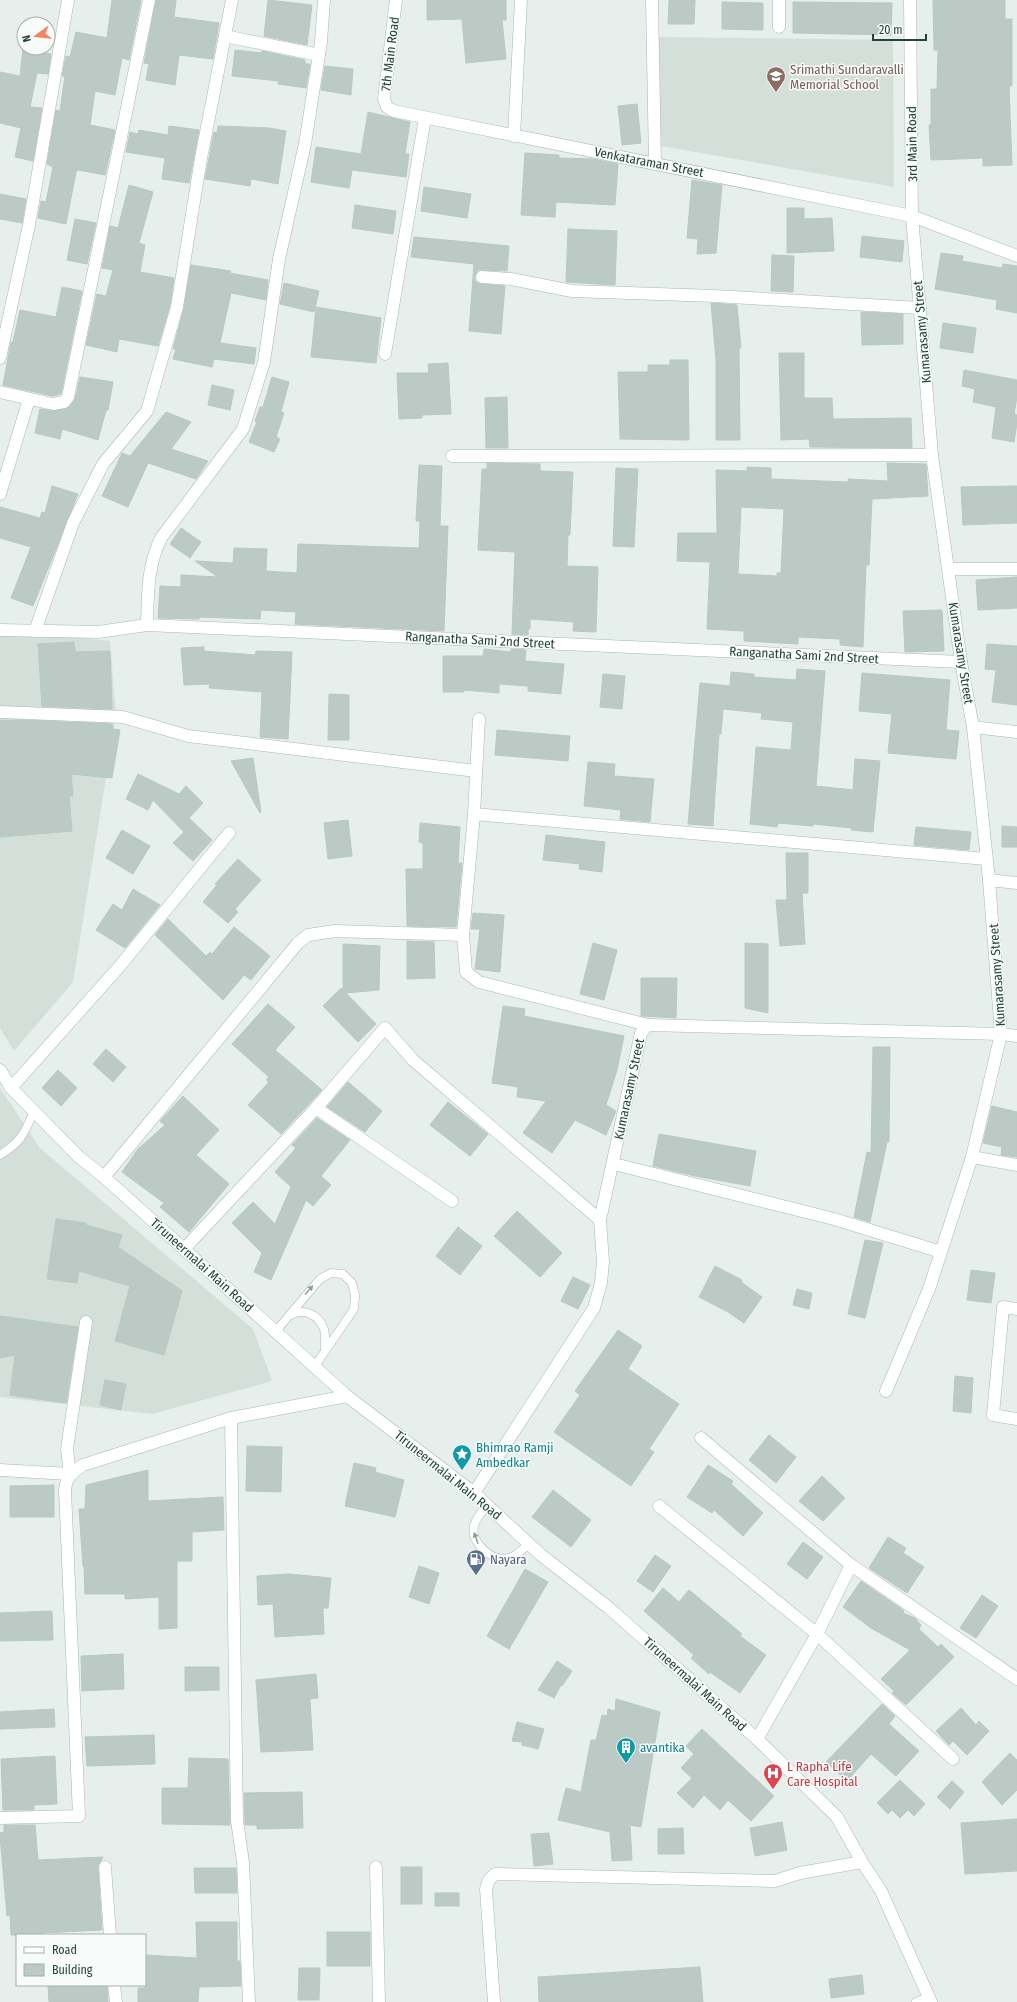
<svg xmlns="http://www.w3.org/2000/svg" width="1017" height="2002" font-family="'Fira Sans Condensed',sans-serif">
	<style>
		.built { fill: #d4dfda }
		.building { fill: #bbcac4; stroke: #b8c9c2; fill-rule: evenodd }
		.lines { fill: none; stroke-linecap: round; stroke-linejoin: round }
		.lane-casing { stroke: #a8b8b2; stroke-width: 9 }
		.street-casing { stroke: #a8b8b2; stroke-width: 13 }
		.secondary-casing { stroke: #a4bbb3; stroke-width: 13 }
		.lane { stroke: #fff; stroke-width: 8 }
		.street { stroke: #fff; stroke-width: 12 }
		.secondary { stroke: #fff; stroke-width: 12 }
		.oneway { fill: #92a09c }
		.labels { text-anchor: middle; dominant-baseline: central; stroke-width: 3; stroke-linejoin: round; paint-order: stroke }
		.street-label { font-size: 13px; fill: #24423a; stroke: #f7fbf9 }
		.education-label { font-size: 13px; fill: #785e54; stroke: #f7fbf9; text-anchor: start }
		.culture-label { font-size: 13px; fill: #0d838f; stroke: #f7fbf9; text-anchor: start }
		.service-label { font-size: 13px; fill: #4e5e75; stroke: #f7fbf9; text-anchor: start }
		.health-label { font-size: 13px; fill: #be3a42; stroke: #f7fbf9; text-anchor: start }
	</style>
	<rect width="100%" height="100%" fill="#e6efeb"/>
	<!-- built -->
	<g class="built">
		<polygon points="658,37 893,40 894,187 661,146"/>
		<polygon points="0,630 110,641 116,716 73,982 14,1051 0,1028"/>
		<polygon points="0,1088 40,1148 253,1329 272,1381 152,1414 0,1397"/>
	</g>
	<!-- building -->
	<g class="building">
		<polygon points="112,0 141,0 129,60 122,58 115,95 95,91 90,125 115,130 105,175 78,170 76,172 66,224 38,218 41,201 46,202 53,167 47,164 56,110 60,111 65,76 62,76 66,56 70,57 76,32 107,38"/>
		<polygon points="156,0 176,0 174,17 219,23 213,59 179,55 175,85 146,80 149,64 144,63"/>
		<polygon points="268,0 312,5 307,45 264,36"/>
		<polygon points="427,0 506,0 506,20 502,20 506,59 466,63 462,19 427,20"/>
		<polygon points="669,0 695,0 694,24 668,24"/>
		<polygon points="933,0 1005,0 1005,19 1012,19 1012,86 1009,86 1012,165 983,166 983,158 931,160 929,125 931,125 931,89 937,89 938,50 934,50"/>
		<polygon points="722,2 763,3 763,30 722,29"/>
		<polygon points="793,2 892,3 891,35 793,33"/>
		<polygon points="23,48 45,48 45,53 51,54 48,74 37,73 30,107 42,108 33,161 15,157 21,128 0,123 0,72 20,76"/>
		<polygon points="235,50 262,53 262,51 305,60 305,64 310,64 306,88 278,84 279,81 232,76"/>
		<polygon points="325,66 353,69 351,95 321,90"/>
		<polygon points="637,104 641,143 622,145 618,106"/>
		<polygon points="368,112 410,122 405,154 409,154 406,177 352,170 349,188 311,182 316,147 361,154"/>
		<polygon points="169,126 199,130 189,183 162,179 165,158 126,152 130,132 138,134 139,130 168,135"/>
		<polygon points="218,126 269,128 286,131 278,184 251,179 250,186 205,179 214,132 217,133"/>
		<polygon points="525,153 559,155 559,158 593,159 618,164 615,205 556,202 555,217 521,215"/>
		<polygon points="692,180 722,185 716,253 697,254 698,239 687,238"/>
		<polygon points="129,185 153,192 139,243 145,245 140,272 174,278 170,305 158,346 119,339 117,352 86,345 97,294 106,296 113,270 102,268 110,226 118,228"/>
		<polygon points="424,187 471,194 467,218 421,211"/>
		<polygon points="0,194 26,199 22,223 0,219"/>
		<polygon points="355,205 396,211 393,234 352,228"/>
		<polygon points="787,208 804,208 804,219 832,218 834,251 787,253"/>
		<polygon points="75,219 96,223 87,264 67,260"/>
		<polygon points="568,229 617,231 615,285 566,282"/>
		<polygon points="862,236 904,241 902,262 860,257"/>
		<polygon points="414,237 509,246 507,271 482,270 478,270 475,276 475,281 481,284 505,286 501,334 469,331 474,264 411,257"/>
		<polygon points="941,253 963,256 962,261 1002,268 1003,264 1017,266 1017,313 996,309 997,300 935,289"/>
		<polygon points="772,255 794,256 793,292 771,291"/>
		<polygon points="191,265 231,271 230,273 268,280 266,300 231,293 220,343 256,348 254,364 214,359 212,367 173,359 176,349 173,349 184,308"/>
		<polygon points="284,283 319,291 314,312 280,304"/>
		<polygon points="62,287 82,291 61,394 53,396 3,385 11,342 13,342 20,310 56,317"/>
		<polygon points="711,303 737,305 741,348 739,348 740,440 716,440 716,360"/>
		<polygon points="316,307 381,318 376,363 311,357"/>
		<polygon points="861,312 903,314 903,344 862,345"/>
		<polygon points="943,323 976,328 973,353 940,348"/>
		<polygon points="779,353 804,353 804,398 832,398 833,419 911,418 912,448 810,447 809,439 781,440"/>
		<polygon points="670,360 688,360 689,440 620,439 618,372 648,372 648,365 670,365"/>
		<polygon points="448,363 451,414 422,415 422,418 399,419 397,373 429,373 428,364"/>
		<polygon points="964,370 1017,380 1017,397 1014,414 1017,415 1017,423 1014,442 992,438 996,407 973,402 975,389 962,386"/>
		<polygon points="80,377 113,382 108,410 106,410 98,440 62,429 60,439 35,433 40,409 54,411 69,407 75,399"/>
		<polygon points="272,377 289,382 281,412 284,413 276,437 280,439 274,452 249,442 257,422 255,421 260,407 263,407"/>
		<polygon points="212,385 234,390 230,410 208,405"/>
		<polygon points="507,397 508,448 486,448 485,398"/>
		<polygon points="166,412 191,422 171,449 208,461 196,479 148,463 128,507 102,496 122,453 130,456"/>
		<polygon points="487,463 540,464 540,471 573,472 570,535 568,535 567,566 598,567 596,632 573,631 574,622 530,619 530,629 528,629 528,635 512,634 515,552 478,550 482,469 487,469"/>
		<path d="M887 463 926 464 928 496 872 499 869 565H866L863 647 840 645V639L798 637V644L744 641V631L707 629 710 562 677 561 678 533H717L716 470 747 471V467L771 468V479L848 482V479L888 481ZM741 507 784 509 781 573H777V576L738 574Z"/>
		<polygon points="419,465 442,466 440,526 448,526 444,631 295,624 296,612 261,610 260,619 199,617 199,619 158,618 160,586 181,587 181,575 218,577 195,561 233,563 234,548 267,549 266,571 297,573 298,544 419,548 420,521 416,521"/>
		<polygon points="616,468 638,469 634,547 613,546"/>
		<polygon points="52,486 78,494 33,606 11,598 31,547 0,538 0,507 40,518 42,512 45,513"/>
		<polygon points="1017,486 1017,523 963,525 961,487"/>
		<polygon points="181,528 201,542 190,558 170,544"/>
		<polygon points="1017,577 1017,608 978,610 976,580"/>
		<polygon points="942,610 944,651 905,652 903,611"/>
		<polygon points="74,642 75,652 110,651 112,709 42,706 38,644"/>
		<polygon points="987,644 1017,646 1017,705 992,702 996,670 985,669"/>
		<polygon points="204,647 204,651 255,655 256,651 292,652 288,739 260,737 262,692 209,688 210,684 184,685 181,648"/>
		<polygon points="484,649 511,652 511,649 526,650 525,661 564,664 561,694 528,691 528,686 499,684 499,693 464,690 464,692 443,692 443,656 483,656"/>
		<polygon points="797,669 825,671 816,786 853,790 855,759 880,761 873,832 851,830 852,828 813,824 813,826 778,823 777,827 750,824 756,747 791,750 793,722 761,719 762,713 723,709 721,734 719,734 713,826 688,824 700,683 730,686 731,672 754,674 754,677 796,680"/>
		<polygon points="862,673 950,680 946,730 959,731 956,759 888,753 892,714 859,711"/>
		<polygon points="603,674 625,676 622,709 600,707"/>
		<polygon points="329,694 349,695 349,740 328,740"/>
		<polygon points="17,720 112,724 113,729 120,730 112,778 71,774 73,796 69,796 72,831 0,837 0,721"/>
		<polygon points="497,730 570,736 568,761 495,755"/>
		<polygon points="253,758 261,812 260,813 231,761"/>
		<polygon points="588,762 615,764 614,776 654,779 650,822 620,819 621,810 584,806"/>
		<polygon points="138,774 179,794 186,786 203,803 189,818 212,840 193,861 173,843 184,832 153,800 148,810 126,799"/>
		<polygon points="348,820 352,856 328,859 324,823"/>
		<polygon points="420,823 460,827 458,863 462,863 456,927 407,926 406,869 423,869 423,843 419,842"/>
		<polygon points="1002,826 1017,827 1017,847 1002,847"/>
		<polygon points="916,827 971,832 969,850 914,845"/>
		<polygon points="122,830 150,846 133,874 106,858"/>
		<polygon points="546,835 605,842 602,872 579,869 580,864 543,860"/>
		<polygon points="786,853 808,853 808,893 802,893 805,944 780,946 776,900 787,900"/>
		<polygon points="238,859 261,880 235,909 238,912 228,923 203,902 217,885 215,884"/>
		<polygon points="133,889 160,905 125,948 96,930 113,904 122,910"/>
		<polygon points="473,913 504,915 500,972 475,969 480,929 471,929"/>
		<polygon points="168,919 206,956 210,952 212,954 234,927 270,956 251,980 244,975 223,1000 155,935"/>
		<polygon points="407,941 434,942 435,978 407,979"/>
		<polygon points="593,943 617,950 604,1000 580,994"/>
		<polygon points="745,943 768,944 768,1013 745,1008"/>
		<polygon points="343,944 380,946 379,990 346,993 376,1024 358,1042 323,1006 341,988 343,990"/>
		<polygon points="641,978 677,978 676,1018 641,1016"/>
		<polygon points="268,1004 295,1027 275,1050 322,1090 281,1134 248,1105 269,1082 266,1080 269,1077 232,1044"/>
		<polygon points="503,1006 525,1009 524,1016 624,1036 617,1070 606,1105 616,1111 606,1135 575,1120 552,1153 523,1133 546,1101 517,1097 518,1087 492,1083"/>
		<polygon points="873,1047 890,1047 889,1142 887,1142 870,1222 854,1217 867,1152 871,1153"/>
		<polygon points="106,1049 126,1067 113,1082 93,1064"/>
		<polygon points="58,1070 77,1088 61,1106 42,1088"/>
		<polygon points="348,1082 382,1111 365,1132 327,1107"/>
		<polygon points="183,1096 219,1130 196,1155 229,1184 189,1232 160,1207 164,1203 122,1172 138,1149 165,1125 160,1121"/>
		<polygon points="448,1102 488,1134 470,1156 430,1125"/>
		<polygon points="992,1106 1017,1112 1017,1157 1001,1155 1002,1147 983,1143"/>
		<polygon points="317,1118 350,1140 321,1176 331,1185 313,1206 306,1200 271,1280 254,1272 262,1253 232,1223 253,1202 275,1224 291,1187 275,1172 296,1148 292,1145"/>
		<polygon points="659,1134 756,1151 750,1186 695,1176 653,1166"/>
		<polygon points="517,1211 562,1253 540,1277 494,1236"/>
		<polygon points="56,1219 86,1223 86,1225 122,1235 118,1247 182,1291 164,1355 115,1341 130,1286 79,1271 77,1283 47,1279"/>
		<polygon points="458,1227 482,1246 460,1275 436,1256"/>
		<polygon points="865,1240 883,1243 865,1318 848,1314"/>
		<polygon points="715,1266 742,1280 741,1282 762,1297 744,1323 728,1312 699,1297"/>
		<polygon points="971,1270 995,1273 991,1303 967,1300"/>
		<polygon points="573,1277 590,1285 578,1309 561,1301"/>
		<polygon points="797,1289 812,1293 809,1309 793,1305"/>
		<polygon points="0,1316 78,1327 66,1403 10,1395 15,1355 0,1358"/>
		<polygon points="618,1330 642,1346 628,1369 679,1404 649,1449 654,1452 631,1486 554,1432 580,1395 575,1391"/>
		<polygon points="955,1376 973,1378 971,1413 953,1411"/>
		<polygon points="105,1380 126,1384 121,1410 100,1405"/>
		<polygon points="769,1435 796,1457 776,1483 749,1460"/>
		<polygon points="247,1446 282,1447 281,1492 246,1491"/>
		<polygon points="354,1463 376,1468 375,1472 404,1480 395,1517 345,1506"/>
		<polygon points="708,1465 733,1481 731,1484 763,1513 743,1536 714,1510 712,1513 687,1497"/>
		<polygon points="148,1470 148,1501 223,1497 224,1530 192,1532 192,1561 177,1561 177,1628 159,1629 159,1597 125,1599 125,1594 85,1594 84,1566 83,1566 79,1509 85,1509 86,1485"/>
		<polygon points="822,1476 845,1498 823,1521 799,1501"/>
		<polygon points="54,1485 54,1517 10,1517 10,1486"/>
		<polygon points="553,1490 591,1520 571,1547 532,1517"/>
		<polygon points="888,1537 906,1548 903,1553 924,1567 907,1593 869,1568"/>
		<polygon points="803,1542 823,1557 807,1579 787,1564"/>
		<polygon points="655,1555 671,1566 653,1592 637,1581"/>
		<polygon points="419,1566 439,1573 429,1604 409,1597"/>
		<polygon points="525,1569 548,1582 509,1649 487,1636"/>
		<polygon points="289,1574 331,1578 328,1608 323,1608 324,1634 275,1637 273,1604 258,1605 257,1576"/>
		<polygon points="861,1581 899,1607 904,1611 903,1613 915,1618 921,1625 919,1629 938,1647 941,1644 954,1657 906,1705 892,1693 894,1691 881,1679 910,1650 871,1628 843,1607"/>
		<polygon points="663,1588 679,1602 689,1590 742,1634 740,1636 766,1655 740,1693 710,1672 709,1674 691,1658 694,1655 644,1611"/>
		<polygon points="982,1595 998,1606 976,1638 960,1628"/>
		<polygon points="52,1611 53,1640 0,1641 0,1613"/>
		<polygon points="123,1654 124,1689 82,1691 81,1656"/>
		<polygon points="557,1661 572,1671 562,1686 561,1685 554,1698 538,1690"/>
		<polygon points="185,1667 219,1667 219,1690 185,1691"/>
		<polygon points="316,1674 318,1698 310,1699 313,1750 261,1752 256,1680"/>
		<polygon points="616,1699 660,1712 641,1827 630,1825 632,1860 612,1861 610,1832 558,1820 566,1788 581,1792 591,1740 596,1740 602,1715 607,1716 608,1709 615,1711"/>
		<polygon points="882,1704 895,1716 889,1724 919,1751 896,1776 871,1754 847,1781 826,1762"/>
		<polygon points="961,1708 976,1725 979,1721 989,1731 967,1755 953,1741 949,1745 936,1731"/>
		<polygon points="54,1709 55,1727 0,1729 0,1712"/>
		<polygon points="517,1722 544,1729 538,1749 522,1745 522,1742 512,1741"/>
		<polygon points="702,1729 774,1796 751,1821 728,1800 720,1810 704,1795 693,1808 677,1793 692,1778 681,1768 694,1754 686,1746"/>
		<polygon points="154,1735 155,1764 87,1766 85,1737"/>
		<polygon points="1010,1753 1017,1760 1017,1790 1002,1805 982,1782"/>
		<polygon points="55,1756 57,1804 34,1805 34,1810 3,1810 1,1759"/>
		<polygon points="189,1758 228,1759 230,1825 162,1824 162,1788 188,1788"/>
		<polygon points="900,1780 925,1804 914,1816 908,1810 900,1818 892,1810 888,1814 877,1803"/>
		<polygon points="952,1781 964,1792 950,1809 937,1797"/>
		<polygon points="302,1792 303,1828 257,1829 257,1825 245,1825 244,1793"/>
		<polygon points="1017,1819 1017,1871 965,1874 961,1823"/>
		<polygon points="782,1822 787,1850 755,1856 750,1828"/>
		<polygon points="4,1825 35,1825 38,1860 103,1857 98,1868 102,1930 42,1933 42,1935 11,1935 10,1915 7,1916 0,1836 0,1833 4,1832"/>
		<polygon points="683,1828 684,1854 658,1854 658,1829"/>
		<polygon points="549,1833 553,1864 534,1866 531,1834"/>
		<rect x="401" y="1867" width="21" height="37"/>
		<polygon points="194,1868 236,1868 237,1893 195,1893"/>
		<rect x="435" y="1893" width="24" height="13"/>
		<polygon points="196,1922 237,1922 237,1961 240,1961 241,1986 199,1987 198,2002 138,2002 138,1988 145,1988 145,1955 197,1958"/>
		<rect x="327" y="1932" width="43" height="34"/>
		<polygon points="700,1967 703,2002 539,2002 538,1977"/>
		<polygon points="299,1968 320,1968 319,2000 298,2000"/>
		<polygon points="862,1975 864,1994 831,1998 829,1979"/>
		<polygon points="65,1985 107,1985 108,2002 49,2002 48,1986"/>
	</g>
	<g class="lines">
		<!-- lane casing -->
		<g class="lane-casing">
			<g id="lane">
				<path d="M0 1155C22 1141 24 1134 34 1111"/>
				<path d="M291 1315C304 1308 318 1314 324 1329 326 1336 325 1344 325 1351"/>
				<polyline points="276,1331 320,1279 331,1273 343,1274 352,1283 355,1295 354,1309 315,1366"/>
				<path d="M487 1505C483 1511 477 1517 475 1523 468 1539 487 1557 502 1559 512 1560 522 1550 529 1544"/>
				<polyline points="916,2002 928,1997"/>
			</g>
		</g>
		<!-- street casing -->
		<g class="street-casing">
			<g id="street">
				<polyline points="396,0 384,99 387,107 394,111 912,216 910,0"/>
				<polyline points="652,0 655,163"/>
				<polyline points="779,0 779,27"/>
				<polyline points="225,36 319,55"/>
				<polyline points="514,136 521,0"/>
				<polyline points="482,277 511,279 572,291 715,296 920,308"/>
				<polyline points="385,354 425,118"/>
				<polyline points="0,358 29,225 68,0"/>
				<polyline points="0,392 53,404 64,402 68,397 149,0"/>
				<polyline points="452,456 932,455"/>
				<polyline points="0,494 29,399"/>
				<polyline points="949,569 1017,569"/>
				<path d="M147 625C148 593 147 567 161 538L243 429 264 362 279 259 305 144 321 42 324 0"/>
				<polyline points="0,630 98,632 147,625 961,662"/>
				<polyline points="35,631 73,523 103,464 147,411 177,307 201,158 232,0"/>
				<polyline points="0,712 123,717 188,736 476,771"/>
				<polyline points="479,719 474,814 463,935 466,972 479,982 648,1025"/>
				<polyline points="973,727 1017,732"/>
				<polyline points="474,814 986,859"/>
				<polyline points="989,880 1017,883"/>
				<polyline points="11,1088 119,967 229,833"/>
				<polyline points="316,1108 452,1201"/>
				<polyline points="972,1157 1017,1165"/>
				<polyline points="614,1164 834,1219 941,1252"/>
				<polyline points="104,1177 298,943 308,935 335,931 463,935"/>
				<polyline points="184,1249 316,1108 385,1028 413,1060 600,1220"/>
				<polyline points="1017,1309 1003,1307 993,1415 1017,1419"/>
				<polyline points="886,1391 929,1289 972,1157 1001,1034 1017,1036"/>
				<polyline points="231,1418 237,1821 243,1862 249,2002"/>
				<polyline points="701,1438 851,1565 1017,1679"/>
				<polyline points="0,1470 70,1474 67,1449 86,1322"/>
				<polyline points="659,1506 817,1634 953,1759"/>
				<polyline points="757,1739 817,1634 851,1565"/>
				<path d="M0 1818 79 1816 65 1490C66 1477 73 1472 83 1465L231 1418 347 1396"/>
				<polyline points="105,1867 110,1935"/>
				<polyline points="376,1867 379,2002"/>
				<polyline points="114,1985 116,2002"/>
				<polyline points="494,2002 486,1889 489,1880 495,1874 775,1881 800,1873 862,1862"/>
			</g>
		</g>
		<!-- secondary casing -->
		<g class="secondary-casing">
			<g id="secondary">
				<polyline points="0,1070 11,1088 79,1157 104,1177 347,1396 474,1493 541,1555 609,1608 757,1739 837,1817 862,1862 881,1891 931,2002"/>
				<polyline points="474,1493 594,1308 601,1283 603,1262 600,1220 641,1033 648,1025 1001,1034 989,880 973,727 961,662 932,455 912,216 1017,256"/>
			</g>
		</g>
		<!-- lane -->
		<use href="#lane" class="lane"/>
		<!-- street -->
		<use href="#street" class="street"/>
		<!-- secondary -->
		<use href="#secondary" class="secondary"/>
	</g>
	<!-- one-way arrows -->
	<defs><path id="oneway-solid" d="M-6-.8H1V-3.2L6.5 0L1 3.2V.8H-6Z"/></defs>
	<g class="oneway">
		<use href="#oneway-solid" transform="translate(309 1290) rotate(-48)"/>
		<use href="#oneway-solid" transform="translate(476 1538) rotate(-109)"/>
	</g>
	<!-- icons -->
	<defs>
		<g id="school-pin" transform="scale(1)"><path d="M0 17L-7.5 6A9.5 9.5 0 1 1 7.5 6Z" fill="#8d6e63" stroke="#f7fbf9"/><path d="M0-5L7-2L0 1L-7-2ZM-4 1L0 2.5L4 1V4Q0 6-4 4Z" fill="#fff"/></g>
		<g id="sight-pin" transform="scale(1)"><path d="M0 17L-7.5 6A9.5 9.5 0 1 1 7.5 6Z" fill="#0f9aa8" stroke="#f7fbf9"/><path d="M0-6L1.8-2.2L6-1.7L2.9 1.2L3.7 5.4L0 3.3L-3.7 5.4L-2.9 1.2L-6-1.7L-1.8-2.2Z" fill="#fff"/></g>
		<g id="fuel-pin" transform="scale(1)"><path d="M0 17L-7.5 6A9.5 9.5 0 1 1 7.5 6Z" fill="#5c6f8a" stroke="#f7fbf9"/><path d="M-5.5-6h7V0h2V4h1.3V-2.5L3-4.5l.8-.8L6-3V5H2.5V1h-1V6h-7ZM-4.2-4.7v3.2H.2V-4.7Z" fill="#fff"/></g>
		<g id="building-pin" transform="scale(1)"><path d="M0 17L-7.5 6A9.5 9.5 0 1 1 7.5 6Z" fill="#0f9aa8" stroke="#f7fbf9"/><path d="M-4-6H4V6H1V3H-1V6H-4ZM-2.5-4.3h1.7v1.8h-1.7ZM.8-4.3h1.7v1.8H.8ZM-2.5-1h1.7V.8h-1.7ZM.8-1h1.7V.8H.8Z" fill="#fff"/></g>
		<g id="hospital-pin" transform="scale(1)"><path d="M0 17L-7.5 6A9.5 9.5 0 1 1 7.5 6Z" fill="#e0444e" stroke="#f7fbf9"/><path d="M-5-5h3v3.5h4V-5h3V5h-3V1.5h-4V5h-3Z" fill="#fff"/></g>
	</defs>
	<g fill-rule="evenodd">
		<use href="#school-pin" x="776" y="76"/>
		<use href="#sight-pin" x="462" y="1454"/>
		<use href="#fuel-pin" x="476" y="1559"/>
		<use href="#building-pin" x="626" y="1747"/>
		<use href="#hospital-pin" x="773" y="1773"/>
	</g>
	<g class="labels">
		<!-- street labels -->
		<g class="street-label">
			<text transform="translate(390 54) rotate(-83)">7th Main Road</text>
			<text transform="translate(912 144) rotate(-91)">3rd Main Road</text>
			<text transform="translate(649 162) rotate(11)">Venkataraman Street</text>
			<text transform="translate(922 332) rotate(-95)">Kumarasamy Street</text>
			<text transform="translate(480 640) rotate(3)">Ranganatha Sami 2nd Street</text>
			<text transform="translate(961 653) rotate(81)">Kumarasamy Street</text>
			<text transform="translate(804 655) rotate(3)">Ranganatha Sami 2nd Street</text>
			<text transform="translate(997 975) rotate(-94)">Kumarasamy Street</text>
			<text transform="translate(629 1089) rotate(-78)">Kumarasamy Street</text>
			<text transform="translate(202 1265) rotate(42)">Tiruneermalai Main Road</text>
			<text transform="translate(448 1475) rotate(39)">Tiruneermalai Main Road</text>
			<text transform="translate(695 1684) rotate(42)">Tiruneermalai Main Road</text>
		</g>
		<!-- education labels -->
		<g class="education-label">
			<text x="790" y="69">Srimathi Sundaravalli<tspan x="790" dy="15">Memorial School</tspan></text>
		</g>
		<!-- culture labels -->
		<g class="culture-label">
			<text x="476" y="1447">Bhimrao Ramji<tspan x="476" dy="15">Ambedkar</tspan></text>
			<text x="640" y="1747">avantika</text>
		</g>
		<!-- service labels -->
		<g class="service-label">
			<text x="490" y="1559">Nayara</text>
		</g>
		<!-- health labels -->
		<g class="health-label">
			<text x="787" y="1766">L Rapha Life<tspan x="787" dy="15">Care Hospital</tspan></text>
		</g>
	</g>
	<!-- legend -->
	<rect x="16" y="1934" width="130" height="52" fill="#f7fbf9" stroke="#a3b1ad"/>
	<rect x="24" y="1947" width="20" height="6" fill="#ffffff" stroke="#a3b1ad"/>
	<text x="52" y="1954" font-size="12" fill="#24423a">Road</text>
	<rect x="24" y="1964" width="20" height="12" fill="#bbcac4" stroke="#a3b1ad"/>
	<text x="52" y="1974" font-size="12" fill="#24423a">Building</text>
	<!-- north arrow -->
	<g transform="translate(36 36) rotate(255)"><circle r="19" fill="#f7fbf9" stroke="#a3b1ad"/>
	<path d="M0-3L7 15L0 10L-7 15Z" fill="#f4845f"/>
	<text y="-6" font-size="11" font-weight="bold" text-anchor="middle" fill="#24423a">N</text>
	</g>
	<!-- scale -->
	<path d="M873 34v6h53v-6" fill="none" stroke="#24423a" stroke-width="2"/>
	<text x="879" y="34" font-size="12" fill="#24423a" stroke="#f7fbf9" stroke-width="3" paint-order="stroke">20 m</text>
</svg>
